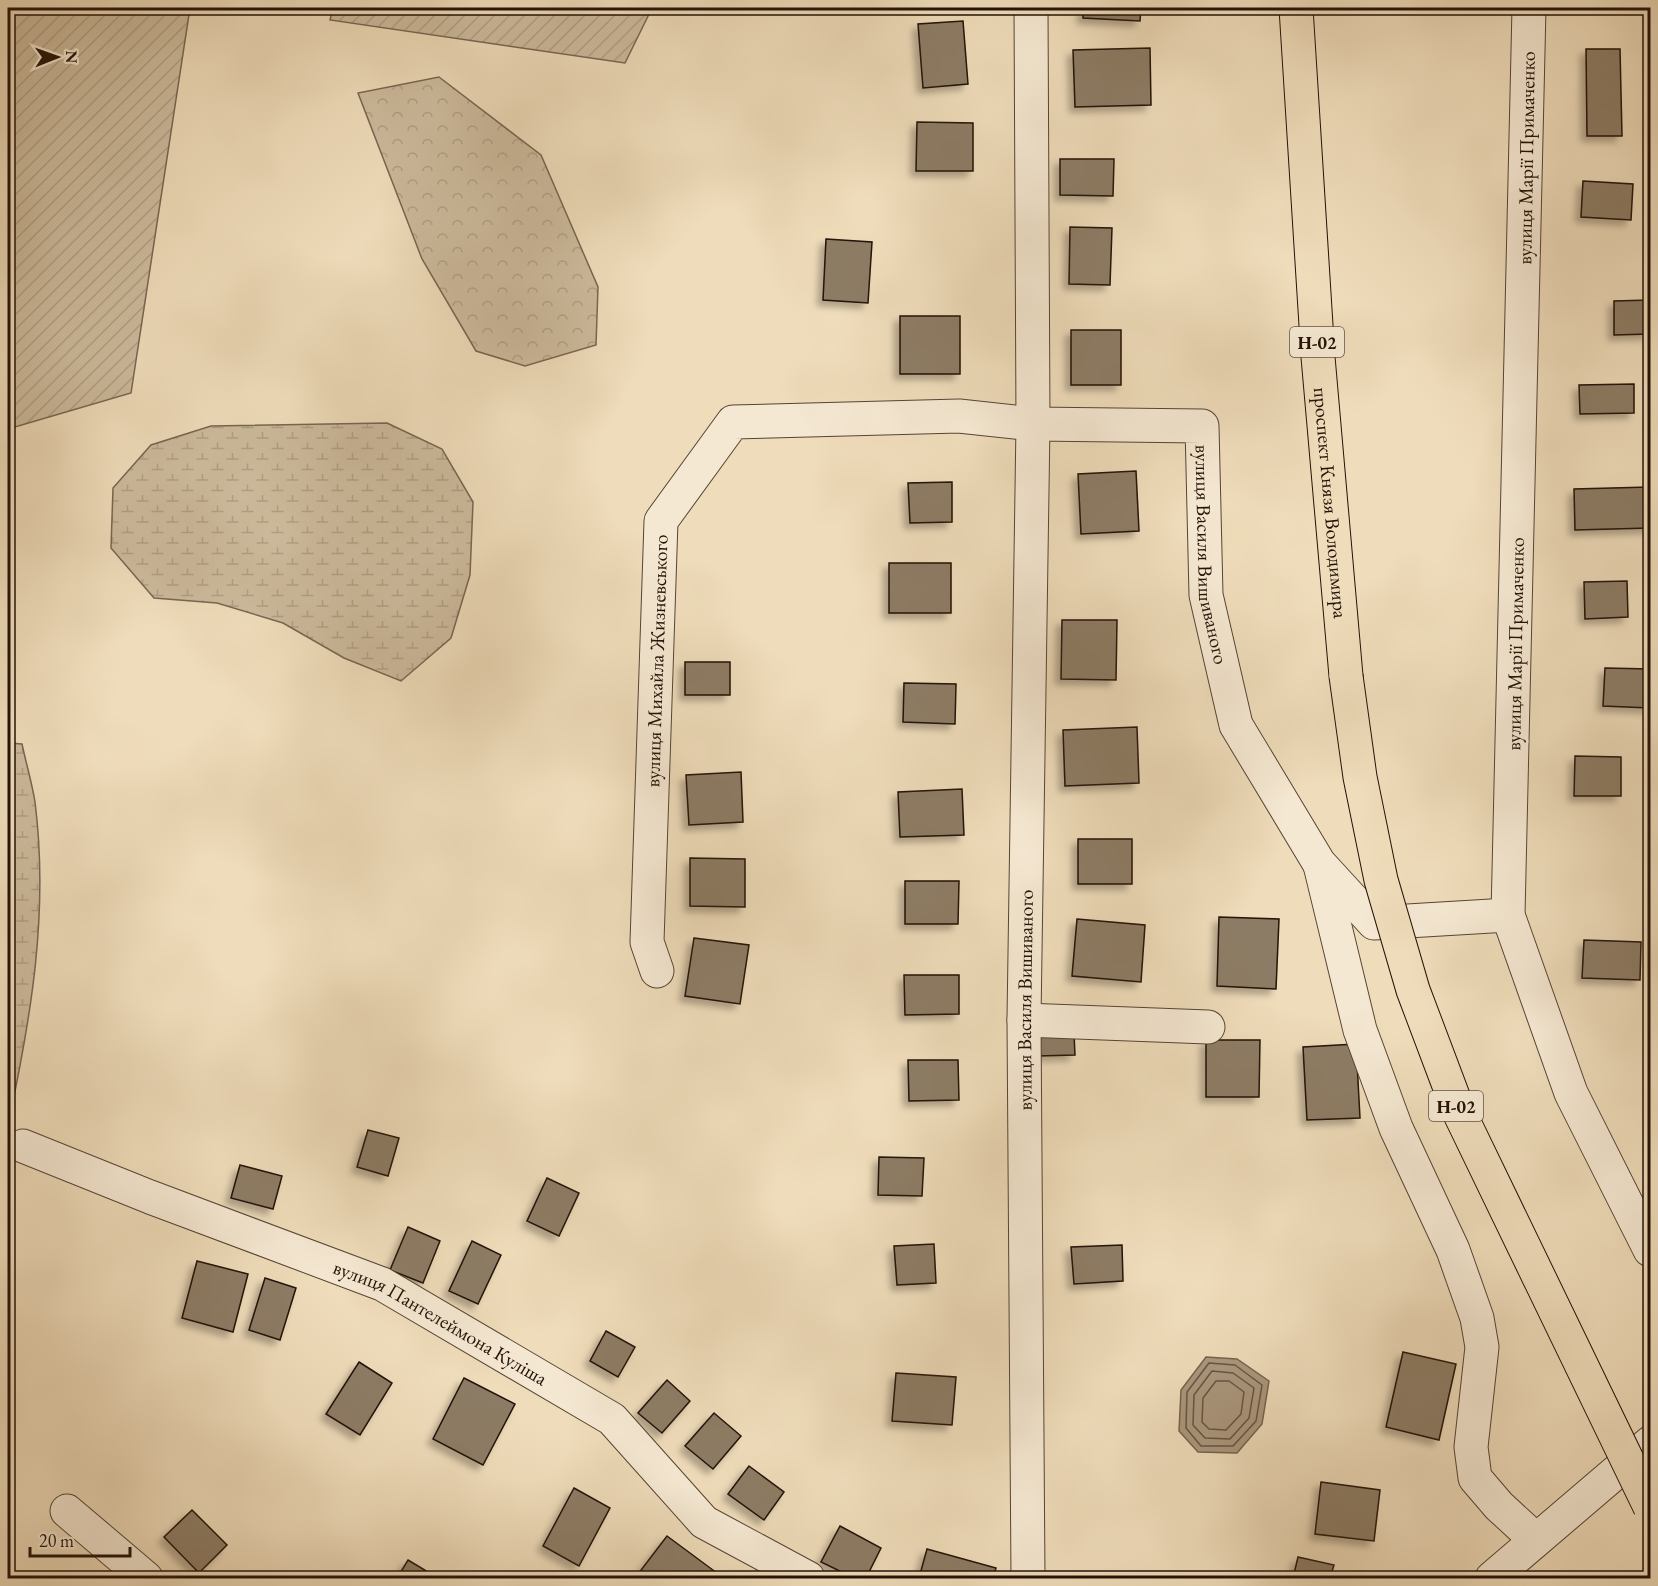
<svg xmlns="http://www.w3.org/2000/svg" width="1658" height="1586" font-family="'EB Garamond',serif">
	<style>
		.forest { fill: url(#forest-crowns); stroke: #786652; stroke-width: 1.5 }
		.wetland { fill: url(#wetland-marsh); stroke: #786652; stroke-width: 1.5 }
		.garden { fill: url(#garden-furrows); stroke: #786652; stroke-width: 1.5 }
		.water { fill: #aa977d; stroke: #74624e; stroke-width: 1.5 }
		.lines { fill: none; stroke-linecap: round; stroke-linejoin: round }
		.shore { stroke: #665442; stroke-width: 1.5 }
		.building { fill: #8d7b65; stroke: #231208; stroke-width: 1.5; filter: url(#shadow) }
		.minor-casing { stroke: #564434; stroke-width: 35 }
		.major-casing { stroke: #231208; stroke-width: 35 }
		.minor { stroke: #f5e8d2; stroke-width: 33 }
		.major { stroke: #efdcba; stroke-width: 33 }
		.major-bridge-casing { stroke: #231208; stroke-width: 35; stroke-linecap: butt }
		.major-bridge { stroke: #efdcba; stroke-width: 33 }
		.labels { text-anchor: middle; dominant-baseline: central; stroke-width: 5; stroke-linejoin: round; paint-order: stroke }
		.shield { fill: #f5e8d2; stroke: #625245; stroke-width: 1.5 }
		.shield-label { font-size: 18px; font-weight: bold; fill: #231208 }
		.street-label { font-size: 20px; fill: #231208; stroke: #f5e8d2 }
	</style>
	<defs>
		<pattern id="forest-crowns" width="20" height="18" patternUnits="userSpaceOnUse" patternTransform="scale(1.5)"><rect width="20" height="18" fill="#ccba9c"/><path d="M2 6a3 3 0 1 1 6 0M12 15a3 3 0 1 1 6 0" fill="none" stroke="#af9f85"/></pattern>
		<pattern id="wetland-marsh" width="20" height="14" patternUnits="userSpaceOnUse" patternTransform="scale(1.5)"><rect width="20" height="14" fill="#ccba9c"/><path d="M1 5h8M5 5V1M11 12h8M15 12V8" fill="none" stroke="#af9f85"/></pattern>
		<pattern id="garden-furrows" width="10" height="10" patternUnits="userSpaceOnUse" patternTransform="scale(1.5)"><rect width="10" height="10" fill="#ccba9c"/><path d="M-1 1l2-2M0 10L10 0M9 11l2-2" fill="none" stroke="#af9f85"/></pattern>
		<filter id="shadow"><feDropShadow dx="-5.5" dy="5.5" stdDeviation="3" flood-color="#0004"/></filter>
	</defs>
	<rect width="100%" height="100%" fill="#efdcba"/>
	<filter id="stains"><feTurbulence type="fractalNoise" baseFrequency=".00333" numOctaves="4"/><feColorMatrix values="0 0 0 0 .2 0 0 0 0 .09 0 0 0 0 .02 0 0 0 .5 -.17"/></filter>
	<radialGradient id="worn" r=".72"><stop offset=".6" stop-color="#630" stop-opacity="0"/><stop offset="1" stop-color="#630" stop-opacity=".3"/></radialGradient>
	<!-- forest -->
	<polygon class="forest" points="439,77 541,155 598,287 596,345 525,366 476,351 422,259 358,93"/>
	<!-- wetland -->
	<g class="wetland">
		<polygon points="387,423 442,449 473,502 470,575 451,638 401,681 344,658 283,623 217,603 154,598 111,548 113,488 151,445 211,426"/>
		<path d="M8 743 22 744C26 763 32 783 35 802 49 912 31 1018 8 1125Z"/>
	</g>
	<!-- garden -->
	<g class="garden">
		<polygon points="8,8 190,8 131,393 8,429"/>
		<polygon points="333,8 652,8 625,63 330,20"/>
	</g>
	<!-- water -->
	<polygon class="water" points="1206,1357 1237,1359 1269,1381 1262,1424 1237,1453 1198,1452 1179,1431 1181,1390"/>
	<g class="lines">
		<!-- shore -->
		<g class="shore">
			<polygon points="1209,1363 1235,1365 1262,1385 1256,1421 1233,1446 1201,1446 1186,1428 1187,1392"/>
			<polygon points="1212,1371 1233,1373 1254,1388 1249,1418 1230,1439 1205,1438 1193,1425 1194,1395"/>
			<polygon points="1216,1381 1229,1381 1244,1392 1241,1414 1226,1430 1209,1429 1202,1422 1203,1398"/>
		</g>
	</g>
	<!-- building -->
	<g class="building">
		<polygon points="1083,8 1141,8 1140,21 1083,18"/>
		<polygon points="963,21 968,84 923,88 918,24"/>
		<polygon points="1150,48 1151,105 1075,107 1073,50"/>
		<polygon points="1586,49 1620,49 1622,136 1587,136"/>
		<polygon points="917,122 973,123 973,171 916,171"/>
		<polygon points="1060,159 1114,159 1113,196 1060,195"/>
		<polygon points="1583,181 1633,184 1631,220 1581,217"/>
		<polygon points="1070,227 1112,228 1110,285 1069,284"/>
		<polygon points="826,239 872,242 868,303 823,300"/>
		<polygon points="1650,300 1650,334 1614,335 1614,301"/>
		<rect x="900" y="316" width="60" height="58"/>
		<rect x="1071" y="330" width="50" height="55"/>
		<polygon points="1634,384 1634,413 1580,414 1579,385"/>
		<polygon points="1136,471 1139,531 1081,534 1078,474"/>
		<polygon points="952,482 952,522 910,523 908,483"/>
		<polygon points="1650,487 1650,528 1575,530 1574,489"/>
		<rect x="889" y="563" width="62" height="50"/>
		<polygon points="1627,581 1628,617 1585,619 1584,582"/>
		<polygon points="1062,620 1117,620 1116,680 1061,679"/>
		<rect x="685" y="662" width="45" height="33"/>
		<polygon points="1605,668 1650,669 1650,708 1603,706"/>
		<polygon points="904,683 956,684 955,724 903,722"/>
		<polygon points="1137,727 1139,783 1065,786 1063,730"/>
		<polygon points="1575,756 1621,757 1621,796 1574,796"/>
		<polygon points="741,772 743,822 689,825 686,775"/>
		<polygon points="962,789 964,835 900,837 898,792"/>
		<rect x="1078" y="839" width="54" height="45"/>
		<polygon points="690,858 745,859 745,907 690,906"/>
		<polygon points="905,881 959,881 958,924 905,924"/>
		<polygon points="1219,917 1279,919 1276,989 1217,986"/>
		<polygon points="1077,919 1145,925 1141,982 1072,976"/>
		<polygon points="694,938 749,945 740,1004 685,996"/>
		<polygon points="1584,940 1641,942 1640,980 1582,978"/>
		<polygon points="904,975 959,975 959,1014 905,1015"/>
		<polygon points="1037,1034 1074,1034 1075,1055 1038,1056"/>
		<polygon points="1206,1040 1260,1040 1259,1097 1206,1097"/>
		<polygon points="1356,1044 1360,1118 1307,1120 1303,1047"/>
		<polygon points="908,1060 958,1060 959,1100 909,1101"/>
		<polygon points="368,1130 399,1138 388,1176 357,1167"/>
		<polygon points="879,1157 924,1158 922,1196 878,1195"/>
		<polygon points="240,1165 282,1176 273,1209 231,1198"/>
		<polygon points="547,1178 579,1193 559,1236 527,1221"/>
		<polygon points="408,1227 440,1241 423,1283 390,1270"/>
		<polygon points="472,1241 501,1255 478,1304 449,1291"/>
		<polygon points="934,1244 936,1283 897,1285 894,1246"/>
		<polygon points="1122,1245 1123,1281 1074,1284 1071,1247"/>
		<polygon points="197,1261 248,1274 233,1332 182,1318"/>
		<polygon points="265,1278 296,1288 280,1340 249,1330"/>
		<polygon points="606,1331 635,1347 618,1377 590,1361"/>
		<polygon points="1403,1352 1456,1364 1439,1440 1386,1427"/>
		<polygon points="359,1362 392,1383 360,1435 326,1414"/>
		<polygon points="896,1373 956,1377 952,1425 892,1421"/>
		<polygon points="464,1378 515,1404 483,1465 433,1439"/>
		<polygon points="667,1380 690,1401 662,1433 638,1413"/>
		<polygon points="714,1413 741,1436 713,1469 685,1446"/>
		<polygon points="749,1466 784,1492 764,1520 728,1494"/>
		<polygon points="1321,1482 1380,1490 1374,1541 1315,1534"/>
		<polygon points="574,1488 610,1508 579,1566 543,1546"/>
		<polygon points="192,1510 227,1545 199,1573 164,1537"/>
		<polygon points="840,1526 881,1548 866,1578 854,1578 821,1562"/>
		<polygon points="667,1536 721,1576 719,1578 635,1578"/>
		<polygon points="927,1549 996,1568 993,1578 919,1578"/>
		<polygon points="1298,1557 1334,1565 1330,1578 1293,1578"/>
		<polygon points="408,1560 438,1578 397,1578"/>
	</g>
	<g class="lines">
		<!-- minor casing -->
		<g class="minor-casing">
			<g id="minor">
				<polyline points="1529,8 1508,915 1571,1093 1650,1250"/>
				<polyline points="1320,865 1360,1030 1396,1128 1453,1250 1477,1318 1482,1347 1471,1447 1475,1478 1499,1506 1536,1540"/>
				<path id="s1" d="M657 971 647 942 661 521 733 422 959 416 1033 424 1202 426 1206 595 1236 725 1319 863 1374 923 1508 915"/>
				<polyline points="1024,1020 1208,1027"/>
				<path id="s2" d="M23 1146 150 1197 382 1284 612 1419 704 1522 808 1578"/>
				<polyline points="67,1511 146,1578"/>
				<path id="s3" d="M1028 1578 1024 1020 1033 424 1031 8"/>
				<polyline points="1492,1578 1650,1443"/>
			</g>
		</g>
		<!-- major casing -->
		<g class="major-casing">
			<g id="major">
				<path id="s4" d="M1296 8 1318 357 1346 676"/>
			</g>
		</g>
		<!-- minor -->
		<use href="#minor" class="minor"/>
		<!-- major -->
		<use href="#major" class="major"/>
		<!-- major-bridge casing -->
		<g class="major-bridge-casing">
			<polyline id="major-bridge" points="1346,676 1360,777 1381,880 1413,990 1459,1112 1650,1507"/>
		</g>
		<!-- major-bridge -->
		<use href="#major-bridge" class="major-bridge"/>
	</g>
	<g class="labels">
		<!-- shield labels -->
		<g class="shield">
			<rect x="1290" y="327" width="54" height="30" rx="4.5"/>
			<rect x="1429" y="1091" width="54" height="30" rx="4.5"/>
		</g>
		<g class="shield-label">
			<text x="1317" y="342">Н-02</text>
			<text x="1456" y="1106">Н-02</text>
		</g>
		<!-- street labels -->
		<g class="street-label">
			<text transform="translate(1526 158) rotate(-89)">вулиця Марії Примаченко</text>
			<text stroke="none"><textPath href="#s4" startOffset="496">проспект Князя Володимира</textPath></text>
			<text stroke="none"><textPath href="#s1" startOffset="1173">вулиця Василя Вишиваного</textPath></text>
			<text transform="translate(1515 644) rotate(-89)">вулиця Марії Примаченко</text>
			<text stroke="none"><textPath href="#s1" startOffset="312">вулиця Михайла Жизневського</textPath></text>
			<text stroke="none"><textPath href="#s3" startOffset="578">вулиця Василя Вишиваного</textPath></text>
			<text stroke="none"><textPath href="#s2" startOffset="454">вулиця Пантелеймона Куліша</textPath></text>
		</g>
	</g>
	<!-- margin -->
	<rect width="1658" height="1586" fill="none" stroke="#efdcba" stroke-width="30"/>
	<rect x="9" y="9" width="1640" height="1568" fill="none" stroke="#231208" stroke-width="3"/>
	<rect x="15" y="15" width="1628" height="1556" fill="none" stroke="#231208" stroke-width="1.5"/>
	<!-- north arrow -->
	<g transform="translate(57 57) rotate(89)" stroke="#f5e8d2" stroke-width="4.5" paint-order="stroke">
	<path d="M0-4.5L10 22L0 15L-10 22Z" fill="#231208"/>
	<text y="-9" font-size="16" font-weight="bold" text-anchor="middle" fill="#231208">N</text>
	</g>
	<!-- scale -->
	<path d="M30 1547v9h100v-9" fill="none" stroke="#231208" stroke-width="3"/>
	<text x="39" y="1547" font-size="18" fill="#231208" stroke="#f5e8d2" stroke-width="4.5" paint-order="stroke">20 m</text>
	<rect width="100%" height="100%" filter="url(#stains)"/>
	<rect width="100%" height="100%" fill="url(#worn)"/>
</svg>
